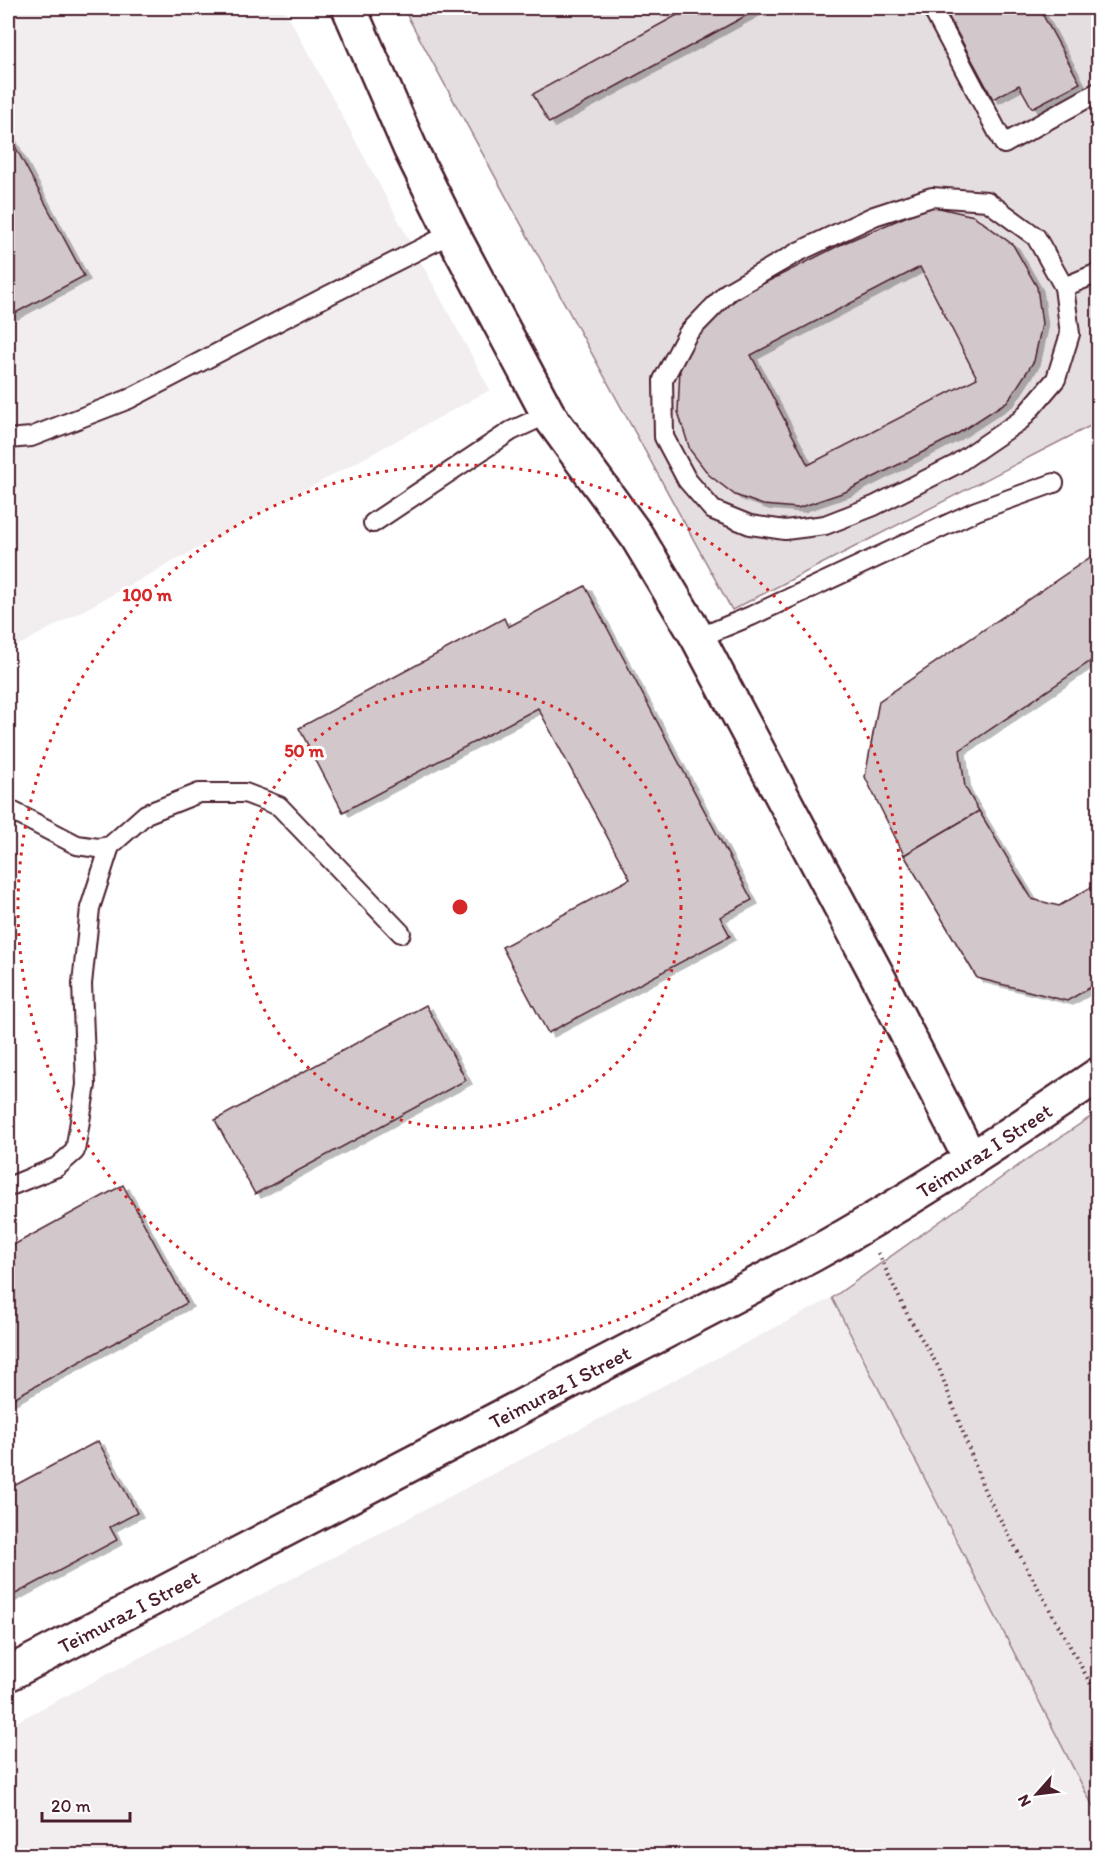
<svg xmlns="http://www.w3.org/2000/svg" width="1106" height="1863" font-family="Itim,sans-serif">
	<style>
		.built { fill: #f2eeef }
		.green { fill: #e5dee0; stroke: #987e86; stroke-width: 1.5 }
		.building { fill: #d2c7cb; stroke: #4a1f2b; stroke-width: 1.5; fill-rule: evenodd; filter: url(#shadow) }
		.lines { fill: none; stroke-linecap: round; stroke-linejoin: round }
		.lane-casing { stroke: #4a1f2b; stroke-width: 22 }
		.street-casing { stroke: #4a1f2b; stroke-width: 38 }
		.secondary-casing { stroke: #4a1f2b; stroke-width: 38 }
		.path { stroke: #4a1f2b; stroke-width: 4; stroke-dasharray: 1.5 4.5; stroke-linecap: butt }
		.lane { stroke: #fff; stroke-width: 18 }
		.street { stroke: #fff; stroke-width: 33 }
		.secondary { stroke: #fff; stroke-width: 33 }
		.ring { fill: none; stroke: #d62828; stroke-width: 3; stroke-dasharray: 3 6 }
		.labels { text-anchor: middle; dominant-baseline: central; stroke-width: 6; stroke-linejoin: round; paint-order: stroke }
		.street-label { font-size: 21px; fill: #4a1f2b; stroke: #fff }
		.centre { fill: #d62828; stroke: #fff; stroke-width: 3 }
		.ring-label { font-size: 18px; text-anchor: middle; font-weight: bold; fill: #d62828; stroke: #fff; stroke-width: 6; stroke-linejoin: round; paint-order: stroke }
	</style>
	<defs>
		<filter id="shadow"><feDropShadow dx="6" dy="4" stdDeviation="0" flood-color="#0004"/></filter>
	</defs>
	<rect width="100%" height="100%" fill="#fff"/>
	<filter id="ink" filterUnits="userSpaceOnUse"><feTurbulence type="fractalNoise" baseFrequency=".0167" numOctaves="2"/><feDisplacementMap in="SourceGraphic" scale="12" xChannelSelector="R" yChannelSelector="G"/><feConvolveMatrix kernelMatrix="1 2 1 2 8 2 1 2 1" color-interpolation-filters="sRGB"/></filter>
	<g filter="url(#ink)">
		<!-- built -->
		<g class="built">
			<polygon points="8,8 284,8 490,390 8,651"/>
			<polygon points="832,1298 1098,1816 1098,1856 8,1856 8,1726"/>
		</g>
		<!-- green -->
		<g class="green">
			<polygon points="403,8 1098,8 1098,422 732,610"/>
			<polygon points="1098,1112 1098,1816 832,1298 1022,1163"/>
		</g>
		<!-- building -->
		<g class="building">
			<polygon points="690,8 760,8 549,123 533,94"/>
			<polygon points="944,8 1005,8 1009,15 1024,8 1039,8 1080,83 1032,108 1019,85 993,99"/>
			<polygon points="8,133 84,276 8,317"/>
			<path d="M931 206 974 216 1013 245 1037 287 1042 324 1034 361 1008 401 954 436 845 492 798 508 763 505 735 495 709 475 690 450 678 412 680 367 701 326 745 293 844 243ZM920 267 977 378 808 465 751 355Z"/>
			<polygon points="1098,552 1098,656 960,750 965,787 979,811 904,855 865,777 879,701"/>
			<polygon points="585,586 752,900 720,917 730,936 548,1033 502,947 630,879 538,708 343,812 299,728 504,618 508,627"/>
			<polygon points="979,811 1032,899 1059,906 1098,883 1098,983 1067,1001 977,978 904,855"/>
			<polygon points="426,1005 466,1080 255,1194 215,1120"/>
			<polygon points="123,1185 187,1303 8,1401 8,1248"/>
			<polygon points="98,1441 137,1513 110,1527 117,1540 8,1598 8,1489"/>
		</g>
		<g class="lines">
			<!-- lane casing -->
			<g class="lane-casing">
				<g id="lane">
					<polyline points="932,8 1004,144 1098,92"/>
					<polygon points="932,197 987,201 1036,237 1064,287 1070,334 1056,379 1021,420 955,465 874,506 825,525 785,530 750,525 713,510 687,480 664,437 663,380 688,333 728,292 798,252 874,216"/>
					<polyline points="1064,287 1098,273"/>
					<polyline points="8,439 31,437 129,399 329,295 452,233"/>
					<polyline points="373,523 511,431 548,414"/>
					<polyline points="698,638 751,616 976,511 1054,483"/>
					<polyline points="8,809 77,845 98,848 110,846 146,814 199,793 245,793 279,806 401,933"/>
					<polyline points="8,1187 57,1167 75,1151 86,1085 82,984 90,908 110,846"/>
				</g>
			</g>
			<!-- street casing -->
			<g class="street-casing">
				<polyline id="street" points="349,8 410,148 452,233 548,414 636,535 698,638 876,973 971,1160"/>
			</g>
			<!-- secondary casing -->
			<g class="secondary-casing">
				<g id="secondary">
					<path id="s1" d="M8 1674 812 1255C911 1200 1005 1138 1098 1075"/>
				</g>
			</g>
			<!-- path -->
			<polyline class="path" points="878,1253 908,1316 939,1368 985,1492 1098,1697"/>
			<!-- lane -->
			<use href="#lane" class="lane"/>
			<!-- street -->
			<use href="#street" class="street"/>
			<!-- secondary -->
			<use href="#secondary" class="secondary"/>
		</g>
	</g>
	<!-- distance rings -->
	<g class="ring">
		<circle cx="460" cy="907" r="221"/>
		<circle cx="460" cy="907" r="442"/>
	</g>
	<g class="labels">
		<!-- street labels -->
		<g class="street-label">
			<text stroke="none"><textPath href="#s1" startOffset="1108">Teimuraz I Street</textPath></text>
			<text stroke="none"><textPath href="#s1" startOffset="622">Teimuraz I Street</textPath></text>
			<text stroke="none"><textPath href="#s1" startOffset="136">Teimuraz I Street</textPath></text>
		</g>
	</g>
	<circle cx="460" cy="907" r="9" class="centre"/>
	<g class="ring-label">
		<text x="147" y="601">100 m</text>
		<text x="304" y="757">50 m</text>
	</g>
	<!-- margin -->
	<rect width="1106" height="1863" fill="none" stroke="#fff" stroke-width="30"/>
	<rect x="15" y="15" width="1076" height="1833" fill="none" stroke="#4a1f2b" stroke-width="2" filter="url(#ink)"/>
	<!-- north arrow -->
	<g transform="translate(1037 1794) rotate(242)" stroke="#ffffff" stroke-width="4.5" paint-order="stroke">
	<path d="M0-4.5L10 22L0 15L-10 22Z" fill="#4a1f2b"/>
	<text y="-9" font-size="16" font-weight="bold" text-anchor="middle" fill="#4a1f2b">N</text>
	</g>
	<!-- scale -->
	<path d="M42 1812v9h88v-9" fill="none" stroke="#4a1f2b" stroke-width="3"/>
	<text x="51" y="1812" font-size="18" fill="#4a1f2b" stroke="#ffffff" stroke-width="4.5" paint-order="stroke">20 m</text>
</svg>
